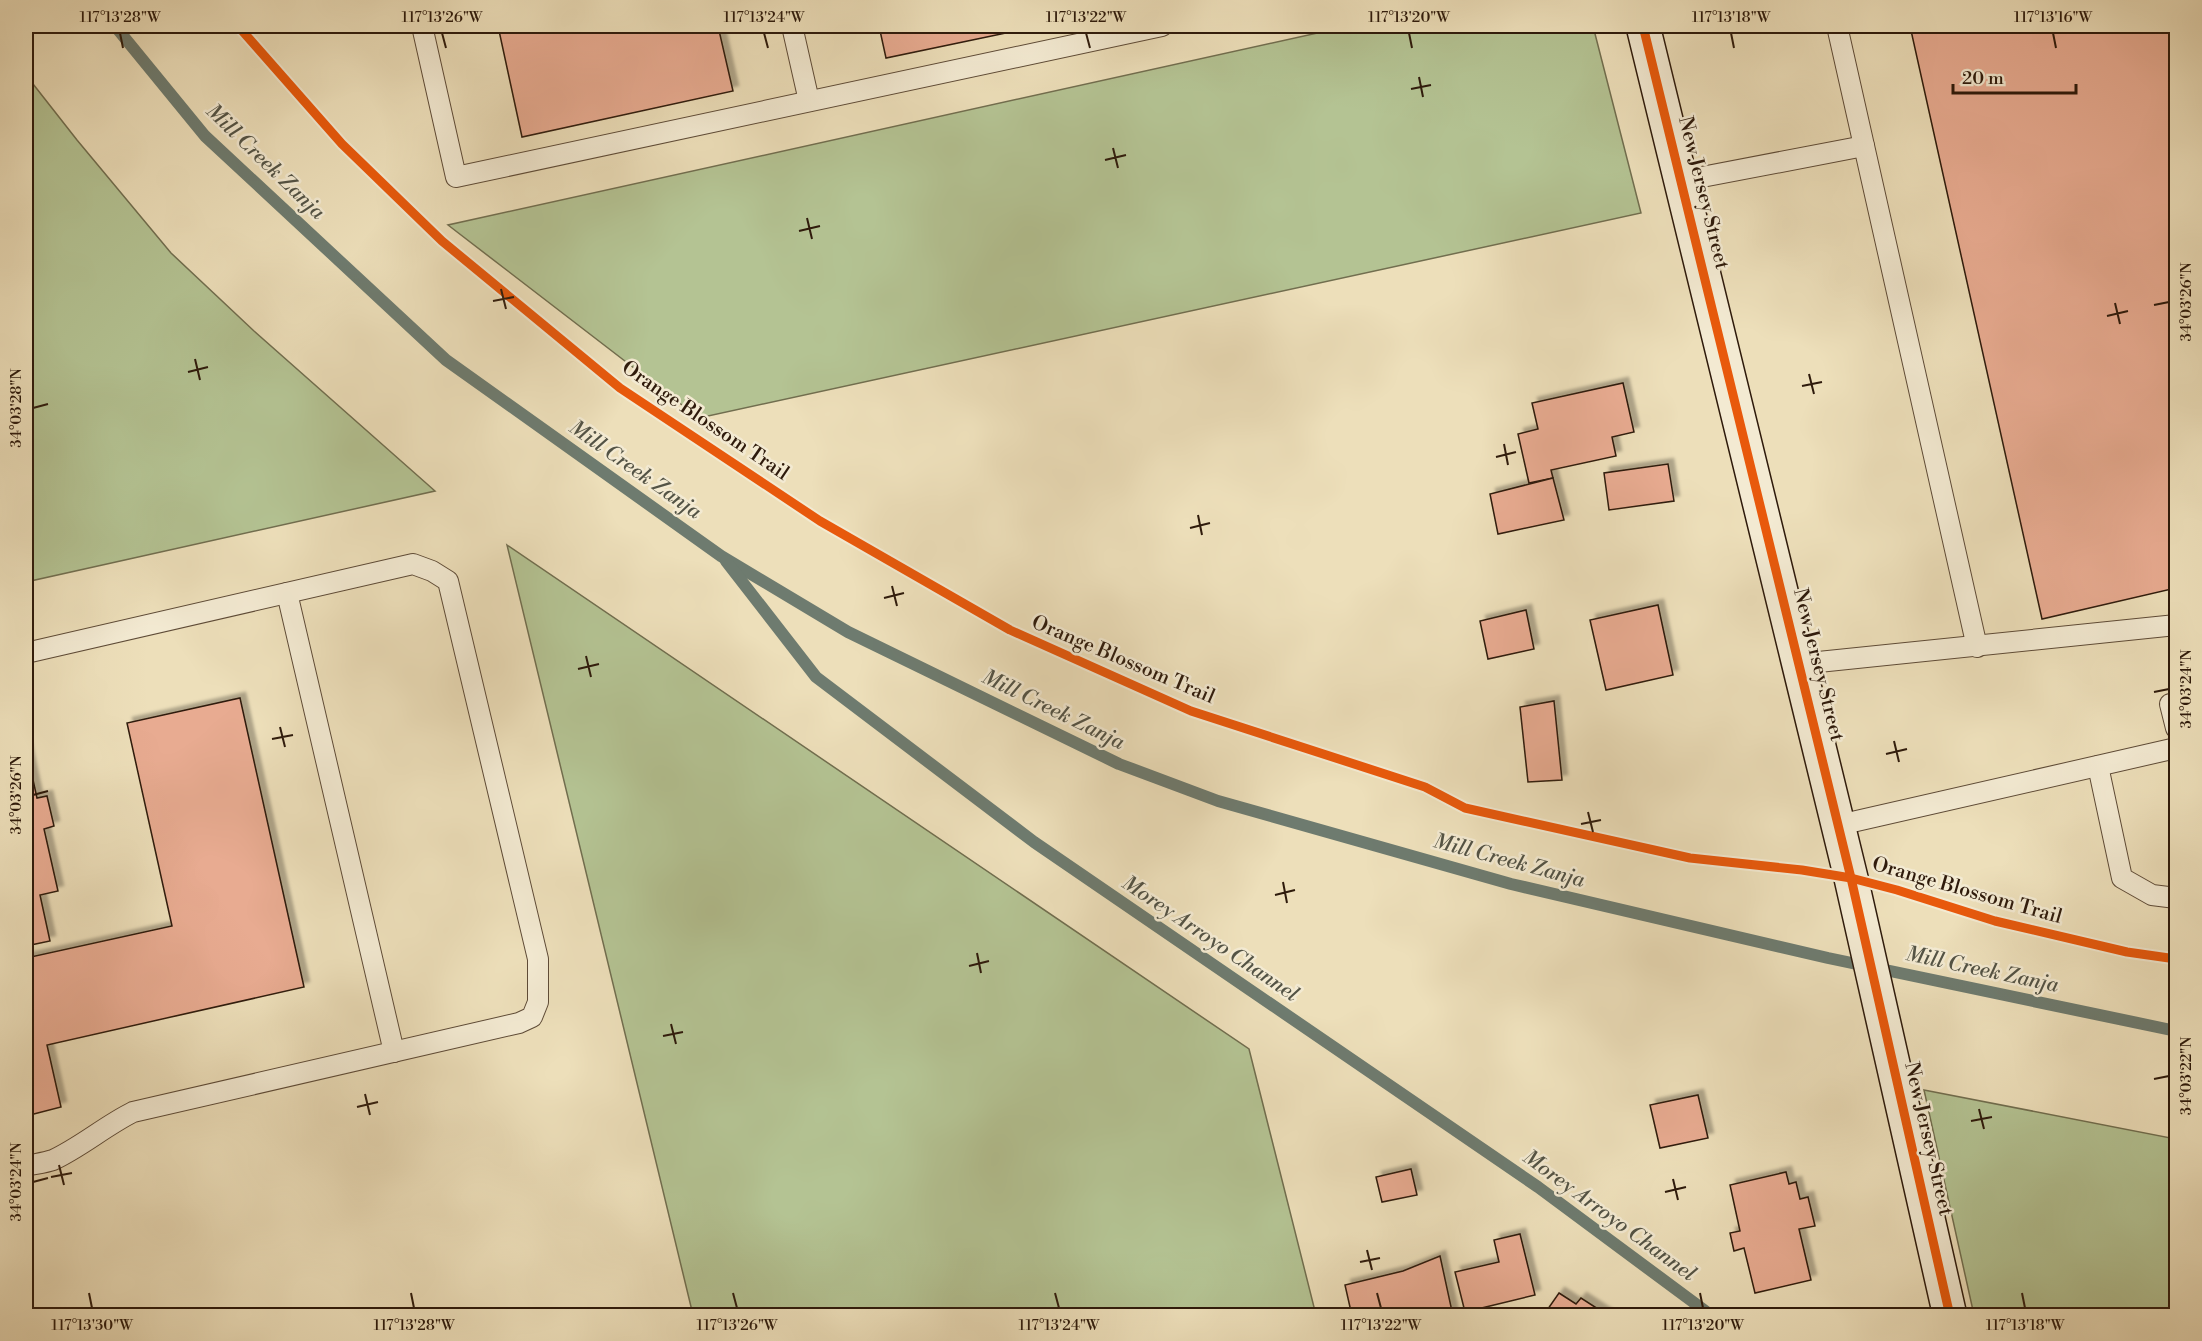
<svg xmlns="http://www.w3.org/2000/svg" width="2202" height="1341" font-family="'Libre Bodoni',serif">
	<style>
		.green { fill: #b4c393; stroke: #716e4f; stroke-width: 1.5 }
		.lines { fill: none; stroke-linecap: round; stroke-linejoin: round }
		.stream { stroke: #6e7b6f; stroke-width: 12 }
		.building { fill: #e8ab91; stroke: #2e1a0b; stroke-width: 1.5; filter: url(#shadow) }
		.lane-casing { stroke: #5e4b37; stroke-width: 22 }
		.secondary-casing { stroke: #2e1a0b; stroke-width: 36 }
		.lane { stroke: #f3ead2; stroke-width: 20 }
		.secondary { stroke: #f3ead2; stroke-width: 33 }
		.cycleway-casing { stroke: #f3ead2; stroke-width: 13 }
		.cycleway { stroke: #e8590c; stroke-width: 9 }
		.ticks { fill: none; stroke: #2e1a0b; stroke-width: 2 }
		.labels { text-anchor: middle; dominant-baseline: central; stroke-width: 5; stroke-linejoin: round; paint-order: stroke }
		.street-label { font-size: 20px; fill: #2e1a0b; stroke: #f3ead2 }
		.water-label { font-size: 21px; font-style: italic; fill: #535345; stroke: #f3ead2 }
		.neatline { fill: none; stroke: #2e1a0b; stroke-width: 2 }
		.ticks-label { font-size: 15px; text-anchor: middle; fill: #2e1a0b }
	</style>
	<defs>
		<filter id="shadow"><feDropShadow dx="5.5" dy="-5.5" stdDeviation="1.5" flood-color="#0004"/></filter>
	</defs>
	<rect width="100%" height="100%" fill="#eddfba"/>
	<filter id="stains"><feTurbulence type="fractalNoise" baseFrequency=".00333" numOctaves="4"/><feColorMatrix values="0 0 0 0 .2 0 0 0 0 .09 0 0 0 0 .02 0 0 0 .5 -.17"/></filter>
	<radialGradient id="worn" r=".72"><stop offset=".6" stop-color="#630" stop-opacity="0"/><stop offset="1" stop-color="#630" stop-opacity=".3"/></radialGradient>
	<!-- green -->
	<g class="green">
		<polygon points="1349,26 1593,26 1641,213 699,418 448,225"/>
		<polygon points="26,75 77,140 171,253 254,331 435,491 26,582"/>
		<polygon points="507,545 1249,1049 1316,1315 693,1315"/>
		<polygon points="1924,1090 2176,1139 2176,1315 1974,1315"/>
	</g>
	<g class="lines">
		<!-- stream -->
		<g class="stream">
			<polyline points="115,26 205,136 446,360 721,556 848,632 1119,764 1218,801 1511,884 1828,958 2176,1031"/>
			<polyline points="726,561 816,677 1034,842 1538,1187 1712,1316"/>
		</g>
	</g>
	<!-- building -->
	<g class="building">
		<polygon points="498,26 718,26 733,91 522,137"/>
		<polygon points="879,26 1039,26 886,58"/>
		<polygon points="1910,26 2176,26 2176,588 2042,619"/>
		<polygon points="1623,383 1634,432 1612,437 1616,456 1551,470 1553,478 1529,483 1518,434 1538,429 1532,403"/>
		<polygon points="1668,464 1674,501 1609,510 1604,473"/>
		<polygon points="1553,478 1564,520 1498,534 1490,494"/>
		<polygon points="1658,605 1673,675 1606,690 1590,620"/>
		<polygon points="1526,610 1534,649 1488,659 1480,621"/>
		<polygon points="240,698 304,987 47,1045 61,1107 26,1116 26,958 172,926 127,723"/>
		<polygon points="1554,701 1562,780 1528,782 1520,707"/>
		<polygon points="26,748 37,798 47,796 54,826 44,829 58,891 40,895 50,941 26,946"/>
		<polygon points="1698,1095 1708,1138 1660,1148 1650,1105"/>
		<polygon points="1411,1169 1417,1195 1382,1202 1376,1177"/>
		<polygon points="1786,1172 1789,1184 1796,1182 1800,1199 1808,1197 1815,1226 1799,1229 1811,1280 1755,1293 1744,1248 1734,1251 1730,1233 1740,1231 1730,1185"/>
		<polygon points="1520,1234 1535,1295 1465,1312 1455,1272 1499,1262 1494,1240"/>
		<polygon points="1440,1256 1453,1316 1352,1316 1345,1285 1403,1271"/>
		<polygon points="1559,1293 1576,1304 1581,1298 1609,1316 1543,1316"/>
	</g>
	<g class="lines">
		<!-- lane casing -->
		<g class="lane-casing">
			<g id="lane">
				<polyline points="422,26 456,177 1162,26"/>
				<polyline points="792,26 809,101"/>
				<polyline points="1837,26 1977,647"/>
				<polyline points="1681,181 1864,146"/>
				<polyline points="287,593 394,1052"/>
				<path d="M26 653 413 564 432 571 448 581 538 959V1002L532 1017 519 1023 133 1112C105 1126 81 1147 53 1160 44 1163 34 1164 26 1166"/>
				<polyline points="1799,664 2176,625"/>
				<polyline points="2176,703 2170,704 2176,728"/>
				<polyline points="2098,766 2122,878 2152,895 2176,898"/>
				<polyline points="1839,825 2176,748"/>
			</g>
		</g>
		<!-- secondary casing -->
		<g class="secondary-casing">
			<polyline id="secondary" points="1643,26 1851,878 1950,1316"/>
		</g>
		<!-- lane -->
		<use href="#lane" class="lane"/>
		<!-- secondary -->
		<use href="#secondary" class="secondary"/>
		<!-- cycleway casing -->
		<g class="cycleway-casing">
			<g id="cycleway">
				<polyline points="238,26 342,144 442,241 620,388 820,521 1010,630 1191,711 1425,787 1465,808 1690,858 1802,870 1851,878 1897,890 1995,921 2127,952 2176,959"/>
				<polyline points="1643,26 1851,878 1950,1316"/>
			</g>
		</g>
		<!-- cycleway -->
		<use href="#cycleway" class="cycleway"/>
	</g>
	<!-- ticks -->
	<path class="ticks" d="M120 33 123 48M442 33 446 48M764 33 768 48M1086 33 1090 48M1409 33 1412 48M1731 33 1734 48M2053 33 2056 48M1419 77 1423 97M1411 89 1431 85M1113 148 1118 168M1105 160 1126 155M807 218 812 239M799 231 820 226M501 289 506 309M493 301 514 297M2115 303 2120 324M2154 305 2169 302M2107 316 2128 311M195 359 200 380M188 372 208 367M1809 374 1814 394M1802 386 1822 382M33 408 48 404M1504 444 1508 465M1496 457 1516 452M1198 515 1202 535M1190 528 1210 523M892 586 897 606M884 598 904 593M586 656 591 677M578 669 599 664M2154 692 2169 689M280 727 285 747M272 739 293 735M1894 741 1899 762M1886 754 1907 749M33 795 48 791M1588 812 1593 832M1581 824 1601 820M1283 882 1287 903M1275 895 1295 890M977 953 981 973M969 966 989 961M671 1024 676 1044M663 1036 683 1032M2154 1079 2169 1076M365 1094 370 1115M357 1107 378 1102M1979 1109 1984 1129M1971 1121 1992 1117M59 1165 64 1185M51 1177 72 1173M1673 1179 1678 1200M33 1182 48 1178M1665 1192 1686 1187M1367 1250 1372 1270M1360 1262 1380 1258M89 1293 92 1308M411 1293 414 1308M733 1293 737 1308M1055 1293 1059 1308M1377 1293 1381 1308M1700 1293 1703 1308M2022 1293 2025 1308"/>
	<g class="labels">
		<!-- street labels -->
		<g class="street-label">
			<text transform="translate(1703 193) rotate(76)">New Jersey Street</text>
			<text transform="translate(705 421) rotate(34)">Orange Blossom Trail</text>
			<text transform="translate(1123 660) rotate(23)">Orange Blossom Trail</text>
			<text transform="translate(1818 665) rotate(76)">New Jersey Street</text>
			<text transform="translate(1967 891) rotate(16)">Orange Blossom Trail</text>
			<text transform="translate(1928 1139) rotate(77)">New Jersey Street</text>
		</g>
		<!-- water labels -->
		<g class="water-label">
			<text transform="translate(265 162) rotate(44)">Mill Creek Zanja</text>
			<text transform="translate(635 470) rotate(35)">Mill Creek Zanja</text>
			<text transform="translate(1053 710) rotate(26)">Mill Creek Zanja</text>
			<text transform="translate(1509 861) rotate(15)">Mill Creek Zanja</text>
			<text transform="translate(1210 939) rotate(34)">Morey Arroyo Channel</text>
			<text transform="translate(1982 970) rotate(12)">Mill Creek Zanja</text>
			<text transform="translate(1609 1216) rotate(36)">Morey Arroyo Channel</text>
		</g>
	</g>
	<!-- margin -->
	<rect width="2202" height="1341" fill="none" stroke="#eddfba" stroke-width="66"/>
	<!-- scale -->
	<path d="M1953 84v9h123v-9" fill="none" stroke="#2e1a0b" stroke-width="3"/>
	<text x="1962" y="84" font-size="18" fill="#2e1a0b" stroke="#f3ead2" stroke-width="4.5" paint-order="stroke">20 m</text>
	<rect x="33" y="33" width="2136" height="1275" class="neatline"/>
	<g class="ticks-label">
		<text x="120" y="22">117°13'28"W</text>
		<text x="442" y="22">117°13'26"W</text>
		<text x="764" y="22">117°13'24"W</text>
		<text x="1086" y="22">117°13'22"W</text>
		<text x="1409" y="22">117°13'20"W</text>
		<text x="1731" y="22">117°13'18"W</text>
		<text x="2053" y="22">117°13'16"W</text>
		<text transform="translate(2186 302) rotate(-90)" y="5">34°03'26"N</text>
		<text transform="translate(16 408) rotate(-90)" y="5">34°03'28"N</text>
		<text transform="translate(2186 689) rotate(-90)" y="5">34°03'24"N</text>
		<text transform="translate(16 795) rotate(-90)" y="5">34°03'26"N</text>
		<text transform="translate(2186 1076) rotate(-90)" y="5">34°03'22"N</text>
		<text transform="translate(16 1182) rotate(-90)" y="5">34°03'24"N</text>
		<text x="92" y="1330">117°13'30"W</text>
		<text x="414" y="1330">117°13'28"W</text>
		<text x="737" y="1330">117°13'26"W</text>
		<text x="1059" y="1330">117°13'24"W</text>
		<text x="1381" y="1330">117°13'22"W</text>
		<text x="1703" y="1330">117°13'20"W</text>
		<text x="2025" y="1330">117°13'18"W</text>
	</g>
	<rect width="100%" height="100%" filter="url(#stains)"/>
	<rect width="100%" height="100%" fill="url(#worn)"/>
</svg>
